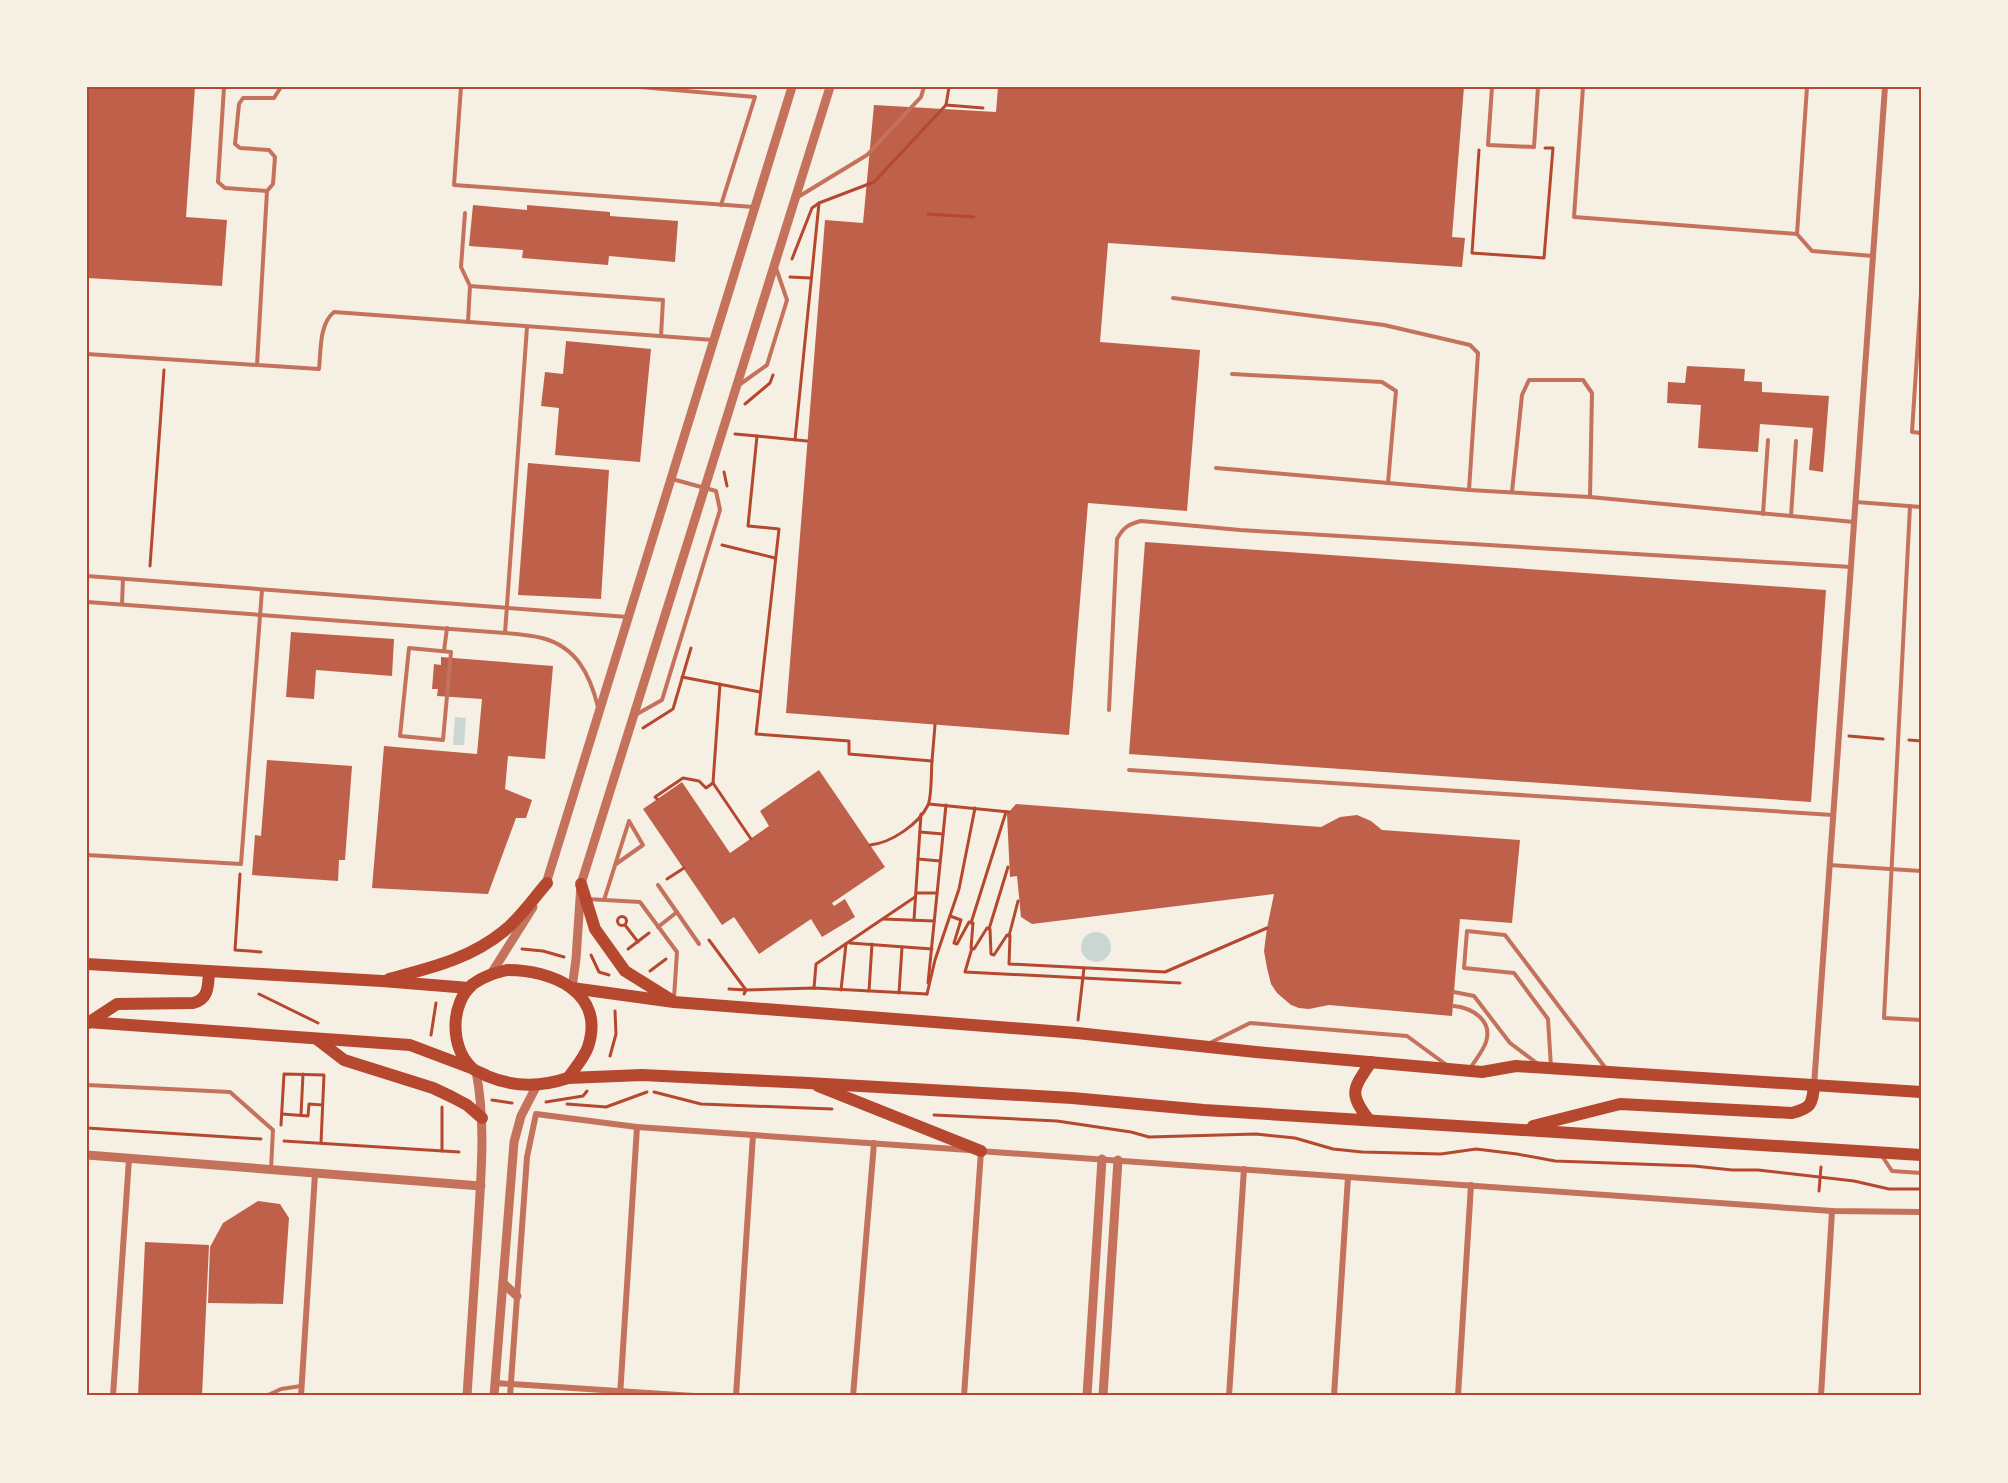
<svg xmlns="http://www.w3.org/2000/svg" width="2008" height="1483" font-family="Inter,sans-serif">
	<style>
		.water { fill: #c9d6d2 }
		.building { fill: #bf614a }
		.lines { fill: none; stroke-linecap: round; stroke-linejoin: round }
		.path { stroke: #b5482f; stroke-width: 3 }
		.service { stroke: #c5725c; stroke-width: 4 }
		.minor { stroke: #c5725c; stroke-width: 6 }
		.tertiary { stroke: #c5725c; stroke-width: 9 }
		.primary { stroke: #b5482f; stroke-width: 12 }
		.neatline { fill: none; stroke: #b5482f; stroke-width: 2 }
	</style>
	<rect width="100%" height="100%" fill="#f6efe4"/>
	<!-- water -->
	<g class="water">
		<polygon points="455,717 466,718 464,745 453,745"/>
		<circle cx="1096" cy="947" r="15"/>
	</g>
	<!-- building -->
	<g class="building">
		<polygon points="87,87 195,87 186,217 227,220 222,286 87,278"/>
		<polygon points="998,87 1464,87 1452,237 1465,238 1462,267 1108,243 1100,342 1200,350 1187,511 1088,503 1069,735 786,713 825,220 863,223 874,105 996,112"/>
		<polygon points="473,205 527,210 527,205 610,212 610,216 678,221 675,262 609,256 608,265 522,258 523,250 469,246"/>
		<polygon points="566,341 651,349 640,462 555,455 559,408 541,406 545,372 563,374"/>
		<polygon points="1687,366 1745,369 1744,381 1762,382 1762,392 1829,396 1823,472 1809,470 1813,428 1760,424 1758,452 1698,448 1701,405 1667,403 1668,382 1685,383"/>
		<polygon points="528,463 609,470 601,599 518,595"/>
		<polygon points="1145,542 1826,590 1811,802 1129,754"/>
		<polygon points="291,632 394,639 392,676 316,670 314,699 286,697"/>
		<polygon points="441,657 553,666 545,759 508,756 505,789 532,800 526,818 516,818 488,894 372,888 384,746 477,754 482,699 437,696 438,689 432,689 434,664 441,665"/>
		<polygon points="267,760 352,766 345,860 339,860 338,881 252,875 255,835 261,836"/>
		<polygon points="819,770 885,867 832,903 834,906 845,899 855,917 822,937 811,919 759,954 734,917 722,925 643,809 682,782 730,853 769,826 760,811"/>
		<polygon points="1016,804 1321,827 1340,817 1357,815 1371,821 1382,830 1520,840 1512,923 1460,919 1452,1016 1329,1005 1309,1009 1299,1008 1291,1005 1277,993 1271,984 1267,968 1264,951 1267,928 1274,894 1032,924 1021,917 1017,876 1010,877 1007,814"/>
		<polygon points="258,1201 280,1204 289,1218 283,1304 208,1303 210,1247 223,1223"/>
		<polygon points="145,1242 209,1245 202,1396 138,1396"/>
	</g>
	<g class="lines">
		<!-- path -->
		<g class="path">
			<polyline points="946,105 983,108"/>
			<polyline points="1479,150 1472,253 1544,258 1553,148 1545,148"/>
			<polyline points="928,214 974,217"/>
			<polyline points="792,259 812,208 819,203 874,182 946,105 949,87"/>
			<polyline points="790,277 811,278"/>
			<polyline points="745,404 770,383 773,375"/>
			<polyline points="735,434 757,436"/>
			<polyline points="795,440 819,203"/>
			<polyline points="807,441 757,436 748,526 779,529 756,734 849,741 849,754 932,761 935,725"/>
			<polyline points="724,472 727,486"/>
			<polyline points="722,545 775,558"/>
			<polyline points="150,566 164,370"/>
			<polyline points="682,677 760,692"/>
			<polyline points="720,684 713,783 751,839"/>
			<polyline points="643,728 673,709 691,648"/>
			<polyline points="1849,736 1883,739"/>
			<polyline points="1909,740 1921,741"/>
			<polyline points="657,799 655,797 683,778 699,781 706,788 713,783"/>
			<polyline points="929,804 1009,812"/>
			<polyline points="920,832 943,834"/>
			<path d="M870 845C891 843 919 824 928 805 932 796 931 772 932 761"/>
			<polyline points="918,859 940,861"/>
			<polyline points="240,874 235,950 261,952"/>
			<polyline points="667,879 684,868"/>
			<polyline points="916,893 937,893"/>
			<polyline points="950,916 961,920 954,943 957,944 969,922 973,923 971,948 974,949 987,928 990,929 991,954 994,955 1007,935 1010,936 1009,964 1165,972 1267,928"/>
			<circle cx="622" cy="921" r="4.5"/>
			<polyline points="883,919 934,921"/>
			<polyline points="914,920 921,814"/>
			<polyline points="971,923 1006,812"/>
			<polyline points="625,925 638,942"/>
			<polyline points="989,929 1008,867"/>
			<polyline points="1009,936 1018,901"/>
			<polyline points="709,940 746,990 814,988 927,994"/>
			<polyline points="850,943 932,949"/>
			<polyline points="972,948 965,972 1180,983"/>
			<polyline points="522,949 543,951 564,957"/>
			<polyline points="628,949 649,933"/>
			<polyline points="591,955 599,972 609,975"/>
			<polyline points="650,971 666,959"/>
			<polyline points="928,983 946,805"/>
			<polyline points="814,988 816,964 915,897"/>
			<polyline points="729,989 746,990 744,994"/>
			<polyline points="841,990 846,944"/>
			<polyline points="869,991 872,944"/>
			<polyline points="899,993 902,947"/>
			<polyline points="259,994 318,1023"/>
			<polyline points="927,994 935,960 959,889 975,808"/>
			<polyline points="1078,1020 1084,968"/>
			<polyline points="431,1035 436,1003"/>
			<polyline points="610,1056 616,1034 615,1011"/>
			<polyline points="654,1092 701,1104 832,1109"/>
			<polyline points="492,1100 512,1103"/>
			<polyline points="546,1102 583,1096 587,1091"/>
			<polyline points="567,1104 606,1107 647,1092"/>
			<polyline points="442,1107 442,1151"/>
			<polyline points="282,1114 308,1116 309,1104 322,1105"/>
			<polyline points="301,1115 303,1074"/>
			<polyline points="934,1115 1057,1121 1131,1132 1149,1137 1256,1134 1295,1138 1333,1149 1362,1152 1441,1154 1476,1149 1517,1154 1555,1161 1694,1166 1732,1170 1758,1170 1854,1181 1889,1189 1921,1189"/>
			<polyline points="281,1125 284,1074 324,1075 321,1143"/>
			<polyline points="87,1128 261,1139"/>
			<polyline points="284,1141 459,1152"/>
			<polyline points="1819,1191 1821,1167"/>
		</g>
		<!-- service -->
		<g class="service">
			<polyline points="224,87 218,182 225,188 267,191 273,184 275,157 269,150 240,148 235,144 239,104 243,98 274,98 281,87"/>
			<polyline points="461,87 454,185 754,207"/>
			<polyline points="640,87 755,97 721,205"/>
			<polyline points="1492,87 1488,145 1534,147 1538,87"/>
			<polyline points="1583,87 1574,217 1797,234"/>
			<polyline points="1807,87 1797,234 1812,251 1873,256"/>
			<polyline points="798,197 867,155 921,97 924,87"/>
			<polyline points="465,213 461,267 470,286 468,322"/>
			<polyline points="470,286 663,300 661,336"/>
			<polyline points="1921,294 1912,432 1921,433"/>
			<polyline points="1173,298 1384,325 1470,345 1478,353 1469,490"/>
			<path d="M87 354 319 369C321 351 319 324 334 312L713 340"/>
			<polyline points="257,365 267,191"/>
			<polyline points="1232,374 1382,382 1396,391 1388,483"/>
			<polyline points="739,385 767,365 787,300 776,268"/>
			<polyline points="1216,468 1469,490 1590,497 1854,522"/>
			<polyline points="1512,492 1522,395 1529,380 1583,380 1592,393 1590,497"/>
			<polyline points="1856,502 1921,507"/>
			<polyline points="1910,506 1884,1018 1921,1020"/>
			<polyline points="1763,514 1768,440"/>
			<polyline points="1791,516 1796,441"/>
			<polyline points="87,576 628,617"/>
			<path d="M87 602 505 633C517 634 530 635 542 638 577 647 590 675 598 707"/>
			<polyline points="122,604 123,579"/>
			<polyline points="505,633 527,327"/>
			<polygon points="409,648 451,652 443,740 400,736"/>
			<polyline points="444,651 447,628"/>
			<path d="M1109 710 1117 539C1123 528 1128 524 1141 521L1240 530 1851 567"/>
			<polyline points="637,714 662,700 720,510 716,491 672,479"/>
			<polyline points="1129,770 1833,815"/>
			<polyline points="87,855 241,864 262,590"/>
			<polyline points="1829,865 1921,871"/>
			<polyline points="658,885 699,944"/>
			<polyline points="587,899 640,902 677,952 674,998"/>
			<polyline points="604,900 629,821 643,845 616,864"/>
			<polyline points="658,927 677,912"/>
			<polyline points="1454,992 1474,996 1510,1043 1538,1064"/>
			<path d="M1454 1006C1472 1008 1493 1020 1486 1042 1483 1051 1476 1059 1471 1067"/>
			<polyline points="1210,1043 1250,1023 1407,1036 1448,1066"/>
			<polyline points="1551,1067 1548,1019 1514,973 1464,968 1467,931 1505,935 1607,1070"/>
			<polyline points="87,1085 230,1092 273,1130 271,1169"/>
			<polyline points="1882,1156 1892,1171 1921,1173"/>
			<polyline points="266,1396 281,1389 301,1386"/>
		</g>
		<!-- minor -->
		<g class="minor">
			<polyline points="1814,1086 1885,87"/>
			<polyline points="979,1151 1832,1211 1921,1212"/>
			<polyline points="495,1383 694,1396"/>
			<polyline points="113,1396 129,1159"/>
			<polyline points="301,1396 315,1174"/>
			<polyline points="510,1396 527,1157 536,1114 637,1127 969,1150"/>
			<polyline points="620,1396 637,1127"/>
			<polyline points="736,1396 753,1135"/>
			<polyline points="853,1396 874,1143"/>
			<polyline points="964,1396 981,1151"/>
			<polyline points="1229,1396 1244,1169"/>
			<polyline points="1334,1396 1348,1177"/>
			<polyline points="1458,1396 1471,1185"/>
			<polyline points="1821,1396 1832,1211"/>
		</g>
		<!-- tertiary -->
		<g class="tertiary">
			<polyline points="545,887 792,87"/>
			<polyline points="491,974 533,907"/>
			<polyline points="572,988 576,959 581,884 830,87"/>
			<polyline points="87,1155 481,1186"/>
			<polyline points="503,1283 517,1296"/>
			<path d="M467 1396C471 1340 474 1283 478 1227 481 1175 486 1122 476 1071"/>
			<polyline points="494,1396 514,1142 521,1116 537,1085"/>
			<polyline points="1087,1396 1102,1159"/>
			<polyline points="1103,1396 1118,1160"/>
		</g>
		<!-- primary -->
		<g class="primary">
			<polyline points="581,884 595,929 625,971 670,999"/>
			<polyline points="87,964 382,981 469,988"/>
			<path d="M507 970C552 970 606 992 588 1047 584 1058 575 1068 568 1078 541 1087 513 1087 487 1076 482 1073 474 1071 471 1067 450 1047 450 1003 473 984 484 976 495 973 507 970Z"/>
			<path d="M389 979C430 968 470 959 504 931 520 918 533 899 547 883"/>
			<polyline points="572,988 674,1002 1077,1033 1256,1052 1482,1072 1516,1066 1921,1092"/>
			<polyline points="87,1022 410,1045 471,1068"/>
			<path d="M88 1023 117 1004 193 1003C209 999 208 986 209 972"/>
			<polyline points="318,1040 344,1060 433,1088 452,1097 467,1105 482,1118"/>
			<polyline points="568,1078 642,1075 808,1083 1072,1098 1204,1110 1921,1155"/>
			<polyline points="818,1086 981,1151"/>
			<path d="M1369 1120C1348 1093 1353 1089 1371 1062"/>
			<path d="M1533 1126 1620 1104 1792 1113C1811 1108 1812 1105 1814 1086"/>
		</g>
	</g>
	<!-- border -->
	<rect width="2008" height="1483" fill="none" stroke="#f6efe4" stroke-width="177"/>
	<rect x="88" y="88" width="1832" height="1306" class="neatline"/>
</svg>
